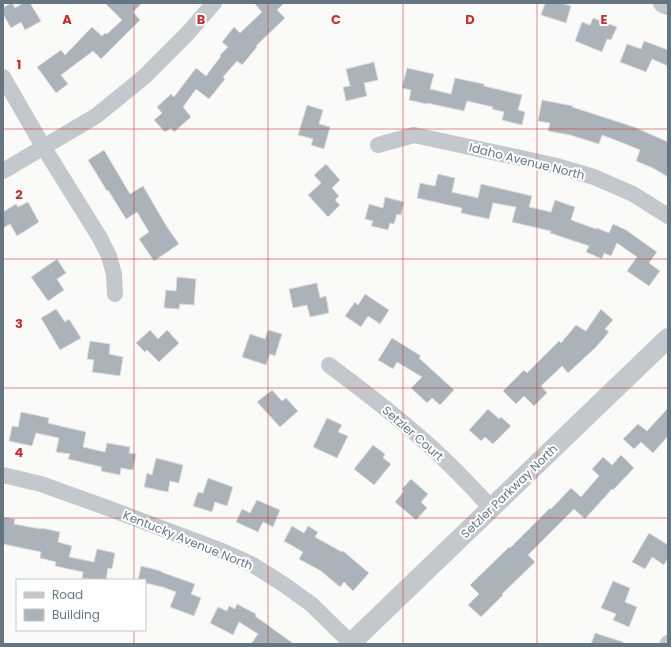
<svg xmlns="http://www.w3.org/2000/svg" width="671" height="647" viewBox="0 0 671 647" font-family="Poppins,sans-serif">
<rect width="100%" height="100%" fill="#fafaf8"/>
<path fill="#aab3b9" stroke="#dcdcda" d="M11,3H12L15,8L23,3H30L41,21L25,30L21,22L11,28L3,14V8Z
M105,3H142L133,12L140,20L101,59L93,51L61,75L68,84L56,93L37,67L61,50L65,55L92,27L102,36L105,33L107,34L122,20Z
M254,3H284L277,10L285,18L256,46L257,47L242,65L237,61L223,77L225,79L209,99L196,89L183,107L191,117L174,132L171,128L165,132L154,120L162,113L157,107L171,94L174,97L196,68L206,76L221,56L220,55L228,47L222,42L234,27L240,33L262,12Z
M545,3H561L571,6L566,23L541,15Z
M593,18L617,27L611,40L607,39L602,52L575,41L582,22L590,25Z
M644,41L668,50V66L652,59L646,72L620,62L627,44L641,49Z
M374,62L378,80L364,83L367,96L346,101L343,87L350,86L346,69Z
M407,68L434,74L430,89L451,94L455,78L484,84V86L522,95L518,110L525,112L522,125L502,120L504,112L492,109L493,107L467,101L464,111L427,103V104L409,100L411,90L402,88Z
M542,100L573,106L572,107L634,127L668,142V177L653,168L636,161L640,150L623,143L602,135L599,144L570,135L548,131L550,123L538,121Z
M307,105L323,110L319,124L330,127L324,149L311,145L313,139L298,135Z
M104,150L130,194L143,186L167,227L179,244L154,261L139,239L149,232L137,212L126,219L108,190L107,191L88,160Z
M326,164L340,180L332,188L339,196L335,200L340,205L328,217L308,195L321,183L314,175Z
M438,174L455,178L452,192L478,198L481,184L532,196L529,207L551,212L555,200L575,207L571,220L596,229L597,228L609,233L613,224L626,230L657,252L649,263L660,271L649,286L627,271L637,257L617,243L611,256L604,253L602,259L586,252L589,246L550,233L551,231L512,222L516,207L493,203L489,219L461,213L462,208L417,198L420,183L435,186Z
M385,197L404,202L401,215L397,214L394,224L390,223L388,230L371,226L373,221L365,219L369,204L383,208Z
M28,202L39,222L17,236L10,224L3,228V212L16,204L18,207Z
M57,259L66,273L57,279L64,290L48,301L31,277Z
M177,277L196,279L194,305L180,304L179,309L164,308L166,290L176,291Z
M317,283L320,298L326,296L329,313L310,317L307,305L293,308L289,289Z
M365,294L389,310L380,324L368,316L361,327L345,316L355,302L358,305Z
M56,309L65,322L69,319L81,338L60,350L41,318Z
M601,309L613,320L605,329L609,332L596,347L568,373L562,366L541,386L547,393L534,406L524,396L516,404L503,391L524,370L527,373L559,341L561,343L576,325L586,331Z
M150,330L158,339L167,330L179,343L159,362L147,350L145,352L136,343Z
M268,330L282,334L275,356L270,354L266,365L242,357L250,334L265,339Z
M392,338L421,356L419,358L454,390L440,405L432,398L427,403L411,388L422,377L397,362L393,369L378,360Z
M90,341L110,344L109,354L123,357L120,376L92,372L94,360L87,359Z
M272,390L282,401L286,398L298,411L280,427L257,402Z
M668,408V436L653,453L641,442L634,449L623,439L638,424L647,431Z
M488,409L499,419L501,417L511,426L493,444L485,437L481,441L469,430Z
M21,412L49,418L48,423L86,432L83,447L105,452L107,443L130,447L129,453L136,454L133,470L121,468L120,475L101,471L102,467L68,459L70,454L56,452L59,438L36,433L32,446L9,441L12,426L18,427Z
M327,418L342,425L338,432L348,436L337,458L313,447Z
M373,445L385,454L383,458L391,464L374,485L354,469Z
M621,455L634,468L613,490L612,489L585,519L574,509L528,555L535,562L502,594L503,595L481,617L468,605L479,594L470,585L509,547L510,548L550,508L551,509L571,488L581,497L599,476L592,469L603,457L612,465Z
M156,458L183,465L179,483L170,481L168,492L144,487L147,473L152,475Z
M208,478L233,487L227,506L215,502L212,512L193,506L198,492L203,493Z
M411,479L428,494L421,502L427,508L416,520L395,502L404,491L402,489Z
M257,500L280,510L273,527L263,522L258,532L236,522L242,509L250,513Z
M3,517L15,519L14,524L41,529V528L60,532L58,542L72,546L69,557L94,562L97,549L115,553L112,569L108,568L106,580H94L82,578L83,572L55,566L56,562L40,558L41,552L3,544Z
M292,526L304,533L308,526L318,532L315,537L342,552L343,551L369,573L353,591L344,582L340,587L321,571L299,559L303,552L284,541Z
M649,533L668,545V558L664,565L652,557L645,569L632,562Z
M141,566L161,571V572L195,584L191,594L201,598L194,616L170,607L176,592L163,587L145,583V580H138Z
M613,581L630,588L625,602L637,607L629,627L613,620L616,614L601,608Z
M237,604L256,614L255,616L294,644H251L258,634L239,622L233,635L210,623L218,607L227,611L229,606L235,609Z
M595,633L623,642V644H591Z"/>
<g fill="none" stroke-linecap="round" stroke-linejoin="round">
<path stroke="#c3c8cc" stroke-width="16" d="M3,77L44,148L100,238L109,256L114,274L115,294
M378,145L414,135L553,165L594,177L633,194L668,216
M3,171L96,116L144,77L187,34L214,3
M329,365C364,391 399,418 431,447C452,466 472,487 491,508
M3,475L41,484L105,507L222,551L253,565L283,584L311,604L352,644
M668,644V643"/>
<path stroke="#c3c8cc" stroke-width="20" d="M663,3L668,5
M350,644L668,338"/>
</g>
<path fill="none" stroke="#d62828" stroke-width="1" stroke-opacity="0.55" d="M134,3V580M268,3V644M403,3V644M537,3V644M3,129H668M3,259H668M3,388H668M3,518H668M134,630V644"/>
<g text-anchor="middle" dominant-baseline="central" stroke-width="4" stroke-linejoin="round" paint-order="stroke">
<g font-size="12" fill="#657683" stroke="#fff">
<text transform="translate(527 161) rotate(14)">Idaho Avenue North</text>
<text transform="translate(413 433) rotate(41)">Setzler Court</text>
<text transform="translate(509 491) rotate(-44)">Setzler Parkway North</text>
<text transform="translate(188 540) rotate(22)">Kentucky Avenue North</text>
</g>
</g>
<g font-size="13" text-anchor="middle" font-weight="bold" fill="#d62828" stroke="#fff" stroke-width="4" stroke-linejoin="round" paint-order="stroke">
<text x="67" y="24">A</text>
<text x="201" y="24">B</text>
<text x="336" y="24">C</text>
<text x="470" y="24">D</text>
<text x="604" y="24">E</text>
<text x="19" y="69">1</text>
<text x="19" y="199">2</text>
<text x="19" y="328">3</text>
<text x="19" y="457">4</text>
</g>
<rect width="671" height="647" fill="none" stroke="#657683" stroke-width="8"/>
<rect x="16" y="579" width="130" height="52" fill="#ffffff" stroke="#c1c8cd"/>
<rect x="24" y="592" width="20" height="6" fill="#c3c8cc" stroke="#c1c8cd"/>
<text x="52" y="599" font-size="12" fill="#657683">Road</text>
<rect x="24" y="609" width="20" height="12" fill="#aab3b9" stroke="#c1c8cd"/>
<text x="52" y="619" font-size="12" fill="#657683">Building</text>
</svg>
